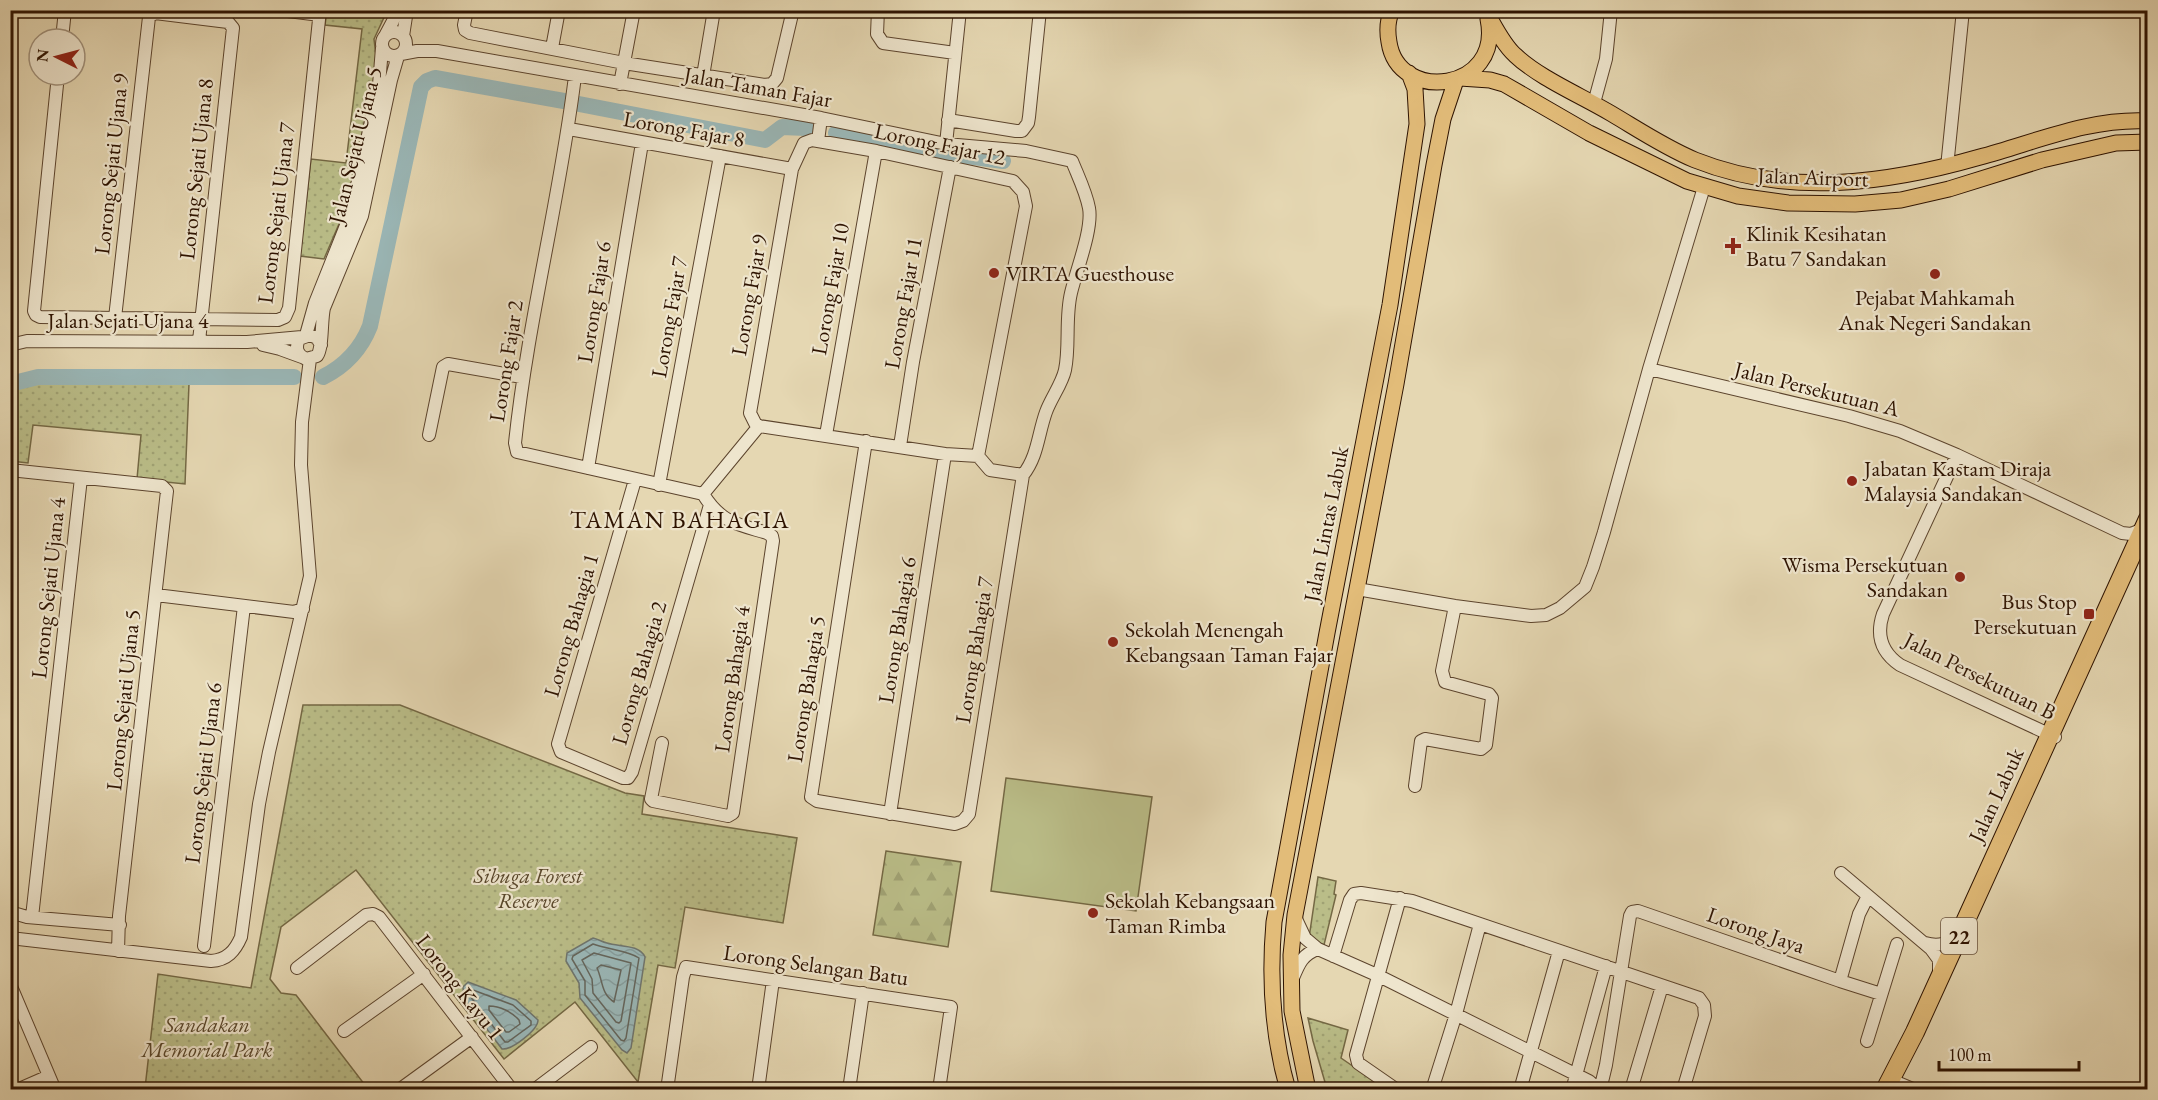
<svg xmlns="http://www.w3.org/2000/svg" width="2158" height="1100" viewBox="0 0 2158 1100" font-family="'EB Garamond',serif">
<defs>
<pattern id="forest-firs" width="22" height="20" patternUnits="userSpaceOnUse" patternTransform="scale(1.5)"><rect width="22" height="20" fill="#babd88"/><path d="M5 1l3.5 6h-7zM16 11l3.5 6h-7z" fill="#a0a274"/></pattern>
<pattern id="park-dots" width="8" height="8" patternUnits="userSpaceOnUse" patternTransform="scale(1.5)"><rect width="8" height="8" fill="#babd88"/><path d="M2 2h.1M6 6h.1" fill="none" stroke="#a0a274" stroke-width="1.8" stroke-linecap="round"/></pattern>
<pattern id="water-waves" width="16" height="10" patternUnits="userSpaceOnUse" patternTransform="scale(1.5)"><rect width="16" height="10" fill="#9ab7b7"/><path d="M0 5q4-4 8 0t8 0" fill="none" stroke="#859c9c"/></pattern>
</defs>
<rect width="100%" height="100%" fill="#e5d7b2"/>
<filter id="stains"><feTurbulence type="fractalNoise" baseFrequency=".00333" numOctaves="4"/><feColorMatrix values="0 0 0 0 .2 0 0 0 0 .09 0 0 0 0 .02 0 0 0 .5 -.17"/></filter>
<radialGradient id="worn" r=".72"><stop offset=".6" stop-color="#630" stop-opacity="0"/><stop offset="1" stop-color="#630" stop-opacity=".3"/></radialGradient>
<path fill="url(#forest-firs)" stroke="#746844" stroke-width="1.5" d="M886,851L961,862L948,947L873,935Z"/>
<path fill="url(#park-dots)" stroke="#746844" stroke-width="1.5" d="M363,10L387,11L374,39L377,64L351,185L342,217L324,259L300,256L311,159L346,163L362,29L325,25L327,11Z
M41,381L189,384L185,484L137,479L141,435L33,425L28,463L11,461L10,391Z
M303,705H400L625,793L644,796L642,814L797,838L783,923L685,907L675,968L658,965L638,1082L575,1002L504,1059L356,870L281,927L270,979L281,993L296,995L368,1089L142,1090L145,1088L158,974L251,988Z
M1318,877L1336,881L1334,894L1336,895L1324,945L1309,938Z
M1308,1018L1348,1030L1341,1058L1386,1089H1327L1313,1041Z"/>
<path fill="#babd88" stroke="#746844" stroke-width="1.5" d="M1006,778L1152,797L1136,911L991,891Z"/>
<path fill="url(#water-waves)" stroke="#6f756e" stroke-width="1.5" d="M593,938C598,939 602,942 607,943C619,947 639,944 645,957L631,1048L627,1053L622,1050L580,998L579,983L566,961L567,953Z
M468,982L516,1000L538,1020C538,1030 512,1050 502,1049L464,999L463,987Z"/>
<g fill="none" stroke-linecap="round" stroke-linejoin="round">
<path stroke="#64655c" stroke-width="1.5" d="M593,944C606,949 629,951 639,958L626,1038L624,1041L621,1040L585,995V981L572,959L573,956Z
M594,953L631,963L621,1021L619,1023L616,1022L593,993L592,979L582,960Z
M601,965L621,970L614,1002C601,994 603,981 597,968Z
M473,990L513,1005L531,1021V1025L508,1042H505L470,996L469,991Z
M489,1006C500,1006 512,1012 519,1020L520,1024L509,1032H506L489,1010Z"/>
<path stroke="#9ab7b7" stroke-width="16" d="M579,104L765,140L782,127L806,128
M836,133L945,153L1003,161
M323,377C345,366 361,349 370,326L421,87L427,81L435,78L564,101
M10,384L38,377H294"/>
<defs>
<path id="minor" d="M280,10L320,15
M467,10L464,25L465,30L470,33L624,63L765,85L772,84L777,78L793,10
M878,10L877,34L883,43L955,53
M382 44a12 12 0 1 1 24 0a12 12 0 1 1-24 0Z
M385,36L393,21L396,10
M403,36L407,10
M62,39L65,10
M552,48L559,10
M401,54L417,51H437L821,118L946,144L1026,151L1072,161C1078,176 1086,192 1089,208C1093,229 1076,271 1071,293C1065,318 1070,346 1065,370C1062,384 1051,398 1046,412C1038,434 1038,456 1023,475L969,814L963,821L955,824L817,801L811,797L866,441
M58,75L34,311L36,315L40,317L278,320L285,317L289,308L320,10
M575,76C560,199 528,319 515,443L517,452L703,494C721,523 737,524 767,533L772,536L773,541L733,813L728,816L653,801L651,799L662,743
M703,76L714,10
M620,84L634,10
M1594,103L1606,59L1611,10
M948,120L1016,131H1022L1028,123L1029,117L1040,10
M569,129L792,169
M818,141L821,118
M946,144L960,10
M1947,167L1963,10
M115,318L149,17L155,13L228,22L233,28L199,341
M306,335L315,303L351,213L379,85L382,48
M10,345L27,341L247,342L302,337
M263,345L280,349L302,357
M321,345L317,338L310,335L299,339C295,348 297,355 306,359L317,356C323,348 321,321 324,308L362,216L391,80L398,56
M1649,369L1849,416L1900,431L1957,455L2122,533L2131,534L2143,529
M759,426L755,423L750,413L792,169L804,143L812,140L876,151L1013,181L1023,192L1026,206L978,456L990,470L1023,475
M759,426L945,454L978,456
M429,435L443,367L448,364L522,377
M826,435L876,151
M900,446L913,362L950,167
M1957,455L1883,614C1876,635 1881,652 1900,665L2055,737
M588,468L642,143
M10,470L162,486L167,491L119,916L118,951
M635,480L558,744L561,752L623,778H628L632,772L710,505
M659,485L720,156
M703,494L759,426
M1357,589L1455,606L1531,616L1546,615L1560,608L1585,587L1593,567L1604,532L1649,369L1704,187
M156,595L294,612L303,609
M1415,786L1421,741L1425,739L1481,749L1486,745L1492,698L1489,694L1445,682L1442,671L1455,606
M890,814L945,454
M1841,873L1931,949L1939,960V976
M10,912L27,917L120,925
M32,917L81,478
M1296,919L1305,938L1318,949L1379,976L1589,1081L1599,1090
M10,938L211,961C227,960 235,951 241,937L259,804L269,752L310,576L301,465L302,422L310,359
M1925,943C1939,947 1949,944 1958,933
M204,946L244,606
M1333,956L1350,900L1354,894L1361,893L1412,901L1699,998L1704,1005L1705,1016L1683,1090
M297,968L366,915L373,914L379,917L512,1090
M1293,978C1299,963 1303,954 1318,949
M1840,981L1881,994
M10,984L55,1090
M344,1031L424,974
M1867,1041L1897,944
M1896,1082L1915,1090
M17,1090L49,1076
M399,1090L472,1037
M534,1090L591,1047
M667,1090L683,977L686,967L951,1007L939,1090
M758,1090L773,980
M849,1090L863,993
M1397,1090L1358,1063L1356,1055L1400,898
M1432,1090L1456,1014L1480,924
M1520,1090L1559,951
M1572,1090L1606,966
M1600,1090L1606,1065L1630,916L1632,912L1638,911L1840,981L1859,914L1868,896
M1631,1090L1662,986"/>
<path id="major" d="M1392,10C1387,21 1387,31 1389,42C1398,104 1503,92 1488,19
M1487,13C1495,27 1503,44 1515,55C1539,78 1582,96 1612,114C1639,130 1666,148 1695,160C1788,197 1886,184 1980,157C2036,142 2089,118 2148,121
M1460,78L1490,80L1504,84L1589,133L1687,181L1738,196L1788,203L1855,204L1901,200L1949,189L2042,160L2116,143L2148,142
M1288,1090C1272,1034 1269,979 1274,922L1327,633L1390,305L1417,124L1415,89L1409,73
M1308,1090L1292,1011L1291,955L1295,915L1396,384L1434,165L1443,119L1456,80"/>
<path id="highway" d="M2147,121H2148
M1885,1090L1915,1032L1951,953L2148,519"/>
</defs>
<use href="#minor" stroke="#5c442d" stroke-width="14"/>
<use href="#major" stroke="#2e1301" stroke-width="17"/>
<use href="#highway" stroke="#2e1301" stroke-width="20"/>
<use href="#minor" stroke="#eee5cd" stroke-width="12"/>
<use href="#major" stroke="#e2bc79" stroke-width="15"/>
<use href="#highway" stroke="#e2bc79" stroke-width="18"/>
</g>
<g fill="#8f2418" stroke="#eee5cd" stroke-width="2">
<path d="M1730 237h6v6h6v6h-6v6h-6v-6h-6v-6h6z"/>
<circle cx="994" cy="273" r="6"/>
<circle cx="1935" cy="274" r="6"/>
<circle cx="1852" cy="481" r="6"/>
<circle cx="1960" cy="577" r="6"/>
<rect x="2083" y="608" width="12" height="12" rx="3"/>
<circle cx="1113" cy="642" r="6"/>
<circle cx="1093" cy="913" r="6"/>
</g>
<g text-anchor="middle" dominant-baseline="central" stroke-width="4.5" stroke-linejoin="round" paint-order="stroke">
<rect fill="#eee5cd" stroke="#68523e" stroke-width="1.5" x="1941" y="918" width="36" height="36" rx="4.5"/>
<g font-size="21" font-weight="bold" fill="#2e1301">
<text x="1959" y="936">22</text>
</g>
<g font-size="22" fill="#2e1301" stroke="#eee5cd">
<text transform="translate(758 87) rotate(10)">Jalan Taman Fajar</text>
<text transform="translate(684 129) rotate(10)">Lorong Fajar 8</text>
<text transform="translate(940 144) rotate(12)">Lorong Fajar 12</text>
<text transform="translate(355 145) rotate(-76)">Jalan Sejati Ujana 5</text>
<text transform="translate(111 164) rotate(-84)">Lorong Sejati Ujana 9</text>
<text transform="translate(196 169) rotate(-84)">Lorong Sejati Ujana 8</text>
<text transform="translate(1813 177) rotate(2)">Jalan Airport</text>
<text transform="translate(276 213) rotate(-83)">Lorong Sejati Ujana 7</text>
<text transform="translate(830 289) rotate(-80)">Lorong Fajar 10</text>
<text transform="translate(749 295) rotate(-80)">Lorong Fajar 9</text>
<text transform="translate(594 302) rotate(-81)">Lorong Fajar 6</text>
<text transform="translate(903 303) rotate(-80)">Lorong Fajar 11</text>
<text transform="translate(669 317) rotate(-80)">Lorong Fajar 7</text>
<text x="128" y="320">Jalan Sejati Ujana 4</text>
<text transform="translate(506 361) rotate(-81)">Lorong Fajar 2</text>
<text transform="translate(1817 389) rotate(14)">Jalan Persekutuan A</text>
<text transform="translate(1326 524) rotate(-79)">Jalan Lintas Labuk</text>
<text transform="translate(48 588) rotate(-84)">Lorong Sejati Ujana 4</text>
<text transform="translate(571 625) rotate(-74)">Lorong Bahagia 1</text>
<text transform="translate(897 630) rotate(-81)">Lorong Bahagia 6</text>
<text transform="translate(974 650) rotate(-81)">Lorong Bahagia 7</text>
<text transform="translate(639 673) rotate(-74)">Lorong Bahagia 2</text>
<text transform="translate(1980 676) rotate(27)">Jalan Persekutuan B</text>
<text transform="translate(732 679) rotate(-82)">Lorong Bahagia 4</text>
<text transform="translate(806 689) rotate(-81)">Lorong Bahagia 5</text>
<text transform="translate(123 700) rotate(-84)">Lorong Sejati Ujana 5</text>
<text transform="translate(203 773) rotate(-83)">Lorong Sejati Ujana 6</text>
<text transform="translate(1996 795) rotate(-65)">Jalan Labuk</text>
<text transform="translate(1756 930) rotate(19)">Lorong Jaya</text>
<text transform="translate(816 965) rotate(8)">Lorong Selangan Batu</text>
<text transform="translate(460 987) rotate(52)">Lorong Kayu 1</text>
</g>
<g font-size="22" fill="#2e1301" stroke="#eee5cd" text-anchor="start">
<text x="1746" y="233">Klinik Kesihatan<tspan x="1746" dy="25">Batu 7 Sandakan</tspan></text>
<text x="1006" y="273">VIRTA Guesthouse</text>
<text x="1935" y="297" text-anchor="middle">Pejabat Mahkamah<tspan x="1935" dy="25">Anak Negeri Sandakan</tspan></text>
<text x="1864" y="468">Jabatan Kastam Diraja<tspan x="1864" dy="25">Malaysia Sandakan</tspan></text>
<text x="1948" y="564" text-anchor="end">Wisma Persekutuan<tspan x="1948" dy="25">Sandakan</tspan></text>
<text x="2077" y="601" text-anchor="end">Bus Stop<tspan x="2077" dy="25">Persekutuan</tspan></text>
<text x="1125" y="629">Sekolah Menengah<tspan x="1125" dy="25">Kebangsaan Taman Fajar</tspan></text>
<text x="1105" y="900">Sekolah Kebangsaan<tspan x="1105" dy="25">Taman Rimba</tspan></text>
</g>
<g font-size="22" font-style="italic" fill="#58462a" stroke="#eee5cd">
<text x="528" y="875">Sibuga Forest<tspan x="528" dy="25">Reserve</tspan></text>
<text x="207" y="1024">Sandakan<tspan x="207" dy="25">Memorial Park</tspan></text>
</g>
<g font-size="24" letter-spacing="1.5" fill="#2e1301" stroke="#eee5cd">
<text x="680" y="519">TAMAN BAHAGIA</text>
</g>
</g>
<rect width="2158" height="1100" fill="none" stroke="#e5d7b2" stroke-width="36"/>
<rect x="12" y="12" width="2134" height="1076" fill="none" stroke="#2e1301" stroke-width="3"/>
<rect x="18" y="18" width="2122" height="1064" fill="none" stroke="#2e1301" stroke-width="1.5"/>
<g transform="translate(57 57) rotate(276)"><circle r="28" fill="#eee5cd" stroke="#a1917b" stroke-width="1.5"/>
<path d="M0-4.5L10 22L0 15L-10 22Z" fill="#8f2418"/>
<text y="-9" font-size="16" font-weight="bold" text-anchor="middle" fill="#2e1301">N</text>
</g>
<path d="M1939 1061v9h140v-9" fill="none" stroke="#2e1301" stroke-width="3"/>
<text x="1948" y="1061" font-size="18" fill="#2e1301" stroke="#eee5cd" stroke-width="4.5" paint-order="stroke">100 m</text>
<rect width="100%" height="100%" filter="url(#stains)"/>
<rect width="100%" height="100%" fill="url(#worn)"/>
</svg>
